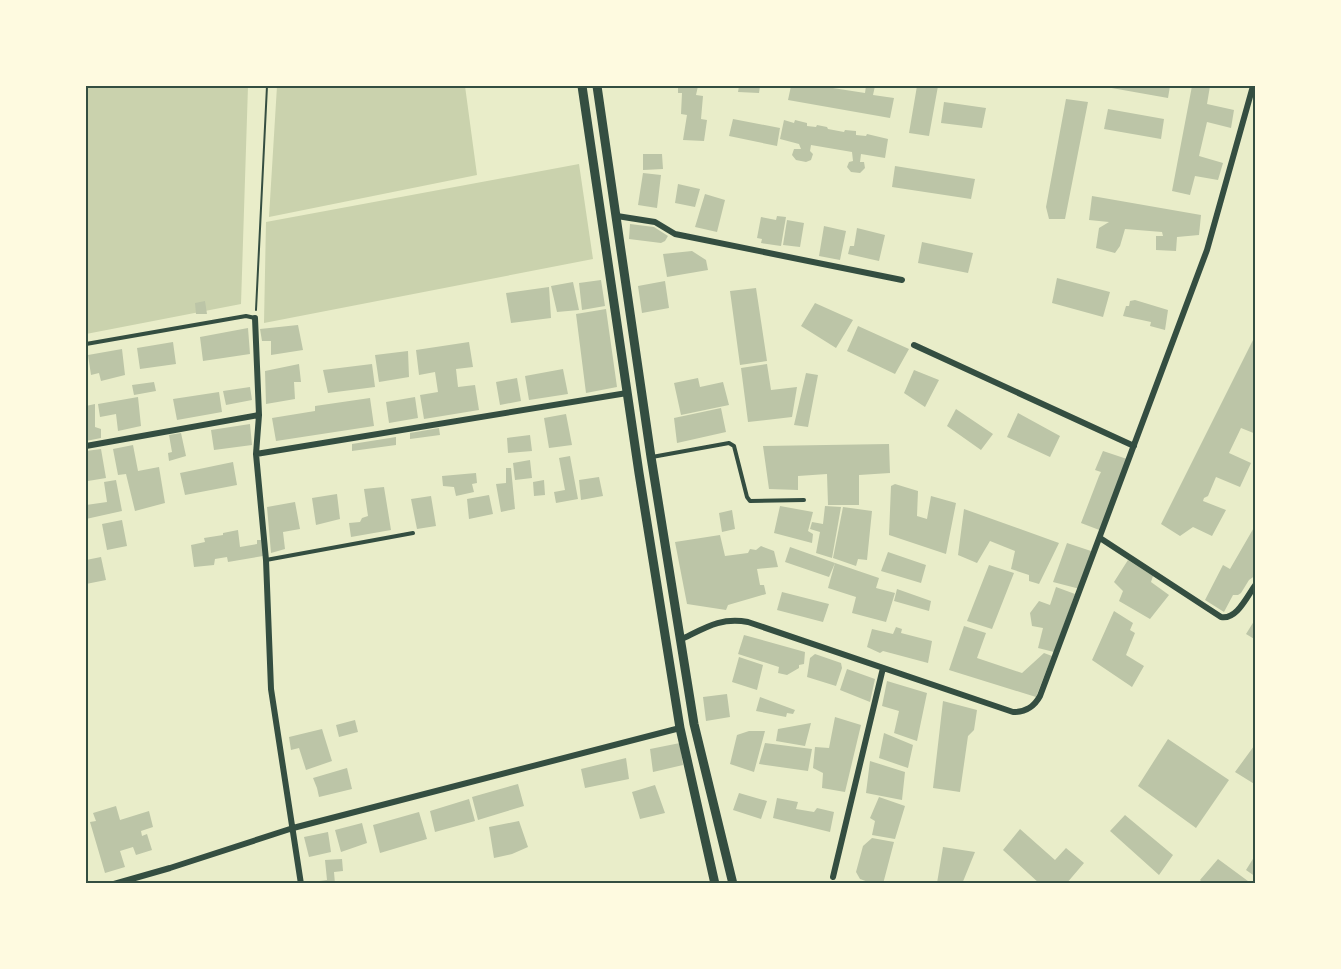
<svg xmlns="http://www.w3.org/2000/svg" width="1341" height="969" viewBox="0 0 1341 969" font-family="'Varela Round',sans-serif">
<rect width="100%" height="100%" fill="#e9edc9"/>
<path fill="#cad2ad" d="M86,86H248L241,304L86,334Z
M277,86H465L477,175L269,217Z
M579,164L593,259L264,323L266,222Z"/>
<path fill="#bcc5a7" d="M678,86H698L696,95L703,96L701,119L707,120L704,141L683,140L687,115L681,114L682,93H678Z
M739,86H760L759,93L738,92Z
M791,86H820L865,93L866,86H875L873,95L894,98L890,118L788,100Z
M917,86H938L929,136L909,133Z
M1106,86H1170L1168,98L1106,87Z
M1192,86H1210L1207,104L1234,110L1231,128L1207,122L1199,156L1223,163L1218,180L1195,176L1190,195L1172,191Z
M1066,99L1088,102L1065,219H1049L1046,207Z
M944,102L986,108L982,128L941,123Z
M1108,109L1164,119L1161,139L1104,129Z
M733,119L780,128L777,146L729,136Z
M784,120L794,123L795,120L807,123V126L816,127L817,125L827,127L828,129L844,132L845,130L856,131V135L866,136L867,134L888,139L885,158L861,154L860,162H864L865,168L860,173L851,172L847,167L849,162L853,161L852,152L811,145L810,151L813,154L811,160L806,162L796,160L792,155L794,149H801L799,144L780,139Z
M643,154H662L663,169L643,170Z
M895,166L975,179L971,199L892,187Z
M643,173L661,175L657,208L638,205Z
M678,184L700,189L695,207L675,203Z
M705,194L725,200L717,232L695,227Z
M1092,196L1201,215L1199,235L1177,237L1176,251L1156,250V236H1163L1162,232L1125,229L1120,246L1115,253L1096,248L1099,228L1109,222L1089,220Z
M777,216L786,217L781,246L761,243L762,239L757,238L761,217L776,220Z
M787,220L804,223L800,247L783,245Z
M630,224L654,227L668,236L665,241L661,243L629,239Z
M824,226L846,231L840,260L819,256Z
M857,228L885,235L879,261L848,254L850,246H854Z
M922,242L973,253L968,273L918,263Z
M692,251L706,260L708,270L667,277L663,254Z
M1057,278L1110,292L1103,317L1052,303Z
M601,280L605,306L582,310L579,283Z
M665,281L669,308L642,313L638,286Z
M573,282L579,310L557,312L551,286Z
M549,287L551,318L511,323L506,293Z
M756,288L767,361L740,365L730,291Z
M1135,300L1168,310L1165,330L1150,326L1151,322L1123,316L1126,306H1129L1130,301Z
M205,301L207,314H196L195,303Z
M815,303L853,320L836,348L801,326Z
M606,309L617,387L586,393L576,314Z
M298,325L303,350L271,355V341H262L260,329Z
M858,326L909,349L895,374L847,351Z
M248,328L250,354L203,361L200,337Z
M1256,334V434L1241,428L1229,453L1251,463L1240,487L1216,477L1208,496L1204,498L1203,501L1226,510L1212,536L1193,527L1180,536L1161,524Z
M173,342L176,364L140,369L137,348Z
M469,342L473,367L456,369L458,387L475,385L479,410L424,419L420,395L438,392L435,372L419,375L416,350Z
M122,349L125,375L101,381L99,373L91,375L88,355Z
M408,351L409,377L379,382L375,355Z
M299,364L301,382H294L295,399L266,404L265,371Z
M372,364L375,387L328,393L323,370Z
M767,364L771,390L797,387L792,417L748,422L741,368Z
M563,369L568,394L529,400L525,376Z
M914,370L939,380L925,407L904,393Z
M806,373L818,375L808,427L794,425Z
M517,378L521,401L500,405L496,382Z
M698,378L700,387L723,382L729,405L681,415L674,383Z
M154,382L156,391L134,395L132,385Z
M250,387L252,400L226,405L223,391Z
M219,392L222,412L177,420L173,399Z
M138,397L141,426L118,431L116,414L100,417L98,404Z
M415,397L418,418L389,423L386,402Z
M370,398L374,426L276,441L272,418L315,411V406Z
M95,404V427L101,429V438L86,441V406Z
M721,408L726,432L677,443L674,418Z
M956,409L993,434L981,450L947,426Z
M1018,413L1060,436L1050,457L1007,437Z
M566,414L572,445L549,448L544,418Z
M250,424L252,445L214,450L211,430Z
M439,428L440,435L410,439V433Z
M181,433L186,456L169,461L168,453L172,452L169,435Z
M530,435L532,451L508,453L507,438Z
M396,437V445L352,451V444Z
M889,444L890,473L859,475V505H828L827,474L798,476V490L769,489L763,446Z
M133,445L138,471L159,467L165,503L135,511L126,474L118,475L113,449Z
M101,449L106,478L88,481L86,470V451Z
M1103,451L1127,459L1102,531L1081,523L1099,476L1101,472L1095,470Z
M570,456L578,499L556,503L554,492L565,490L559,458Z
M530,460L532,478L515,480L513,463Z
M233,462L237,485L185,495L180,473Z
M506,468H511L515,509L501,512L496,484L506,483Z
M476,473L477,483L472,484L474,492L456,496L454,487L443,486L442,476Z
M599,477L603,496L581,500L579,480Z
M116,480L122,511L86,519V505L107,502L104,482Z
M544,480L545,495L534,496L533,482Z
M895,484L918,491L917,516L927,519L931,496L956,503L946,554L889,535L891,486Z
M384,487L391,530L351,537L349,523L360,522L362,518L368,516L364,489Z
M337,494L340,519L316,525L312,498Z
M489,495L493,514L469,519L467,499Z
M431,496L436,526L417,529L411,499Z
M295,502L300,529L283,532L285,549L271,553L267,507Z
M780,506L813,512L808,531L813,534L812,543L774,533Z
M825,506L841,507L832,558L816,553L820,532L810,529L812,522L823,524Z
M843,507L872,511L867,560L858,559L856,566L833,558Z
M964,509L1059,543L1039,584L1029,581V575L1011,569L1015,551L990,541L977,563L958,555Z
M732,510L735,529L722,532L719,513Z
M122,520L127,546L107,550L102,524Z
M1256,524V575L1249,580L1241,593L1238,595H1233L1224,612L1205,600L1223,565L1230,569Z
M238,530L240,547L257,544V540H262L263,556L228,562L227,557L215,559L214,565L194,567L191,545L205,542L204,538L223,535V533Z
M720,535L725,556L748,553L750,549L756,550L761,546L774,551L778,567L757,569L760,585H764L766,594L728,605L726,610L687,604L675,542Z
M1067,543L1094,552L1080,589L1053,582Z
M790,547L835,563L829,577L785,562Z
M888,552L926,565L921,583L881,571Z
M101,557L106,580L86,584V560Z
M1128,560L1153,576L1151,582L1169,595L1150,619L1119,601L1123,591L1114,582Z
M835,563L879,578L876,588L895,593L886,622L852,613L856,597L828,588Z
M989,565L1014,573L992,629L967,621Z
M1056,587L1075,594L1054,652L1038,648L1043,628L1032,626L1030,613L1039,601L1050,605Z
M897,589L931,601L929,611L894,601Z
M782,592L829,604L823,622L777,610Z
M1114,611L1133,623L1130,630L1135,633L1126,655L1144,666L1132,687L1092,660Z
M1256,618V640L1246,634Z
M964,626L986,633L977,658L1022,673L1044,653L1052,656L1036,697L949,670Z
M896,627L902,629L901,633L932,641L928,663L883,651L880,653L867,647L872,629L893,634Z
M744,635L805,652L804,664L799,665V668L787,675L778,673L779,667L738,654Z
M815,654L841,663L842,668L836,686L807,677L810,658Z
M739,657L763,665L757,690L732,682Z
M847,669L875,679L870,702L840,690Z
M887,681L927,693L917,741L894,733L899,711L882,706Z
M727,694L730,717L706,721L703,697Z
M760,697L795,710L793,714L787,713L786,717L756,711Z
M943,701L977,710L974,730L968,736L960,792L933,788Z
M835,717L861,725L845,792L822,788L823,773L813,768L815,747L829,748Z
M355,720L358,732L339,737L336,725Z
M811,723L805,746L776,741L778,729Z
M322,729L332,761L306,770L299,748L291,750L289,737Z
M749,731H765L754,772L730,764L737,735Z
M884,733L913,745L908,768L879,758Z
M1168,739L1229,780L1196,828L1138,786Z
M680,743L683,765L653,772L650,749Z
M765,743L812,749L808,771L759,764Z
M1254,746L1256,747V785L1235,772Z
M626,758L629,779L585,788L581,769Z
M870,761L905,772L902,800L866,793Z
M347,768L352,789L319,797L317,788L313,778Z
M518,784L524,806L478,820L472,797Z
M655,785L665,813L640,819L632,792Z
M739,793L767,801L761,819L733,810Z
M879,797L905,806L895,839L872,835L875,821L870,818Z
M777,798L798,802L796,809L814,812L817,808L834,812L830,832L773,818Z
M469,799L475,821L435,832L430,811Z
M116,806L120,820L149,811L153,827L141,831L142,836L147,834L152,850L136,855L133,847L120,851L125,867L105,873L90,822L96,821L93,813Z
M419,812L427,839L380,853L373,825Z
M1125,815L1173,855L1159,875L1110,831Z
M519,821L528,847L512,854L494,858L489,827Z
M362,823L367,843L341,852L335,830Z
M1020,829L1055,860L1066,848L1084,863L1066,884H1040L1003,850Z
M328,832L331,852L309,857L304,837Z
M872,838L894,842L883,884H874L860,879L856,872L863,846Z
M943,847L975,852L962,884L937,883Z
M1256,854V877L1246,870Z
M342,859L343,871L334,872L335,884H312V882L327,880L325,860Z
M1218,859L1252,884H1204L1200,880Z"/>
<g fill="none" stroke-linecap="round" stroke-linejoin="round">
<path stroke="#344e41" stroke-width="2" d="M256,310L267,86"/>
<path stroke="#344e41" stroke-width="4" d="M86,344L246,316L255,318
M652,457L729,443L734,446L747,497L750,501L804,500
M266,560L413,533"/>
<path stroke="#344e41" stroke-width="6" d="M617,216L655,222L675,234L902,280
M255,318L259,415L256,454L266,560L271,689L301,884
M914,345L1134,446
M86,446L259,415
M256,454L627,393
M1100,538L1221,617C1237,620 1247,596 1256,584
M680,640C705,628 720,617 748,622L1013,712C1026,712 1034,707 1040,696L1207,250L1253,86
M833,877L883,668
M114,884L170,868L293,828L680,728"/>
<path stroke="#344e41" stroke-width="9" d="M582,86L639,473L680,728L715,884
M597,86L651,457L694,724L733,884"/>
</g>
<rect width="1341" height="969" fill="none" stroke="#fefae0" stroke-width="174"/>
<rect x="87" y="87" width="1167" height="795" fill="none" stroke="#344e41" stroke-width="2"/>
</svg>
